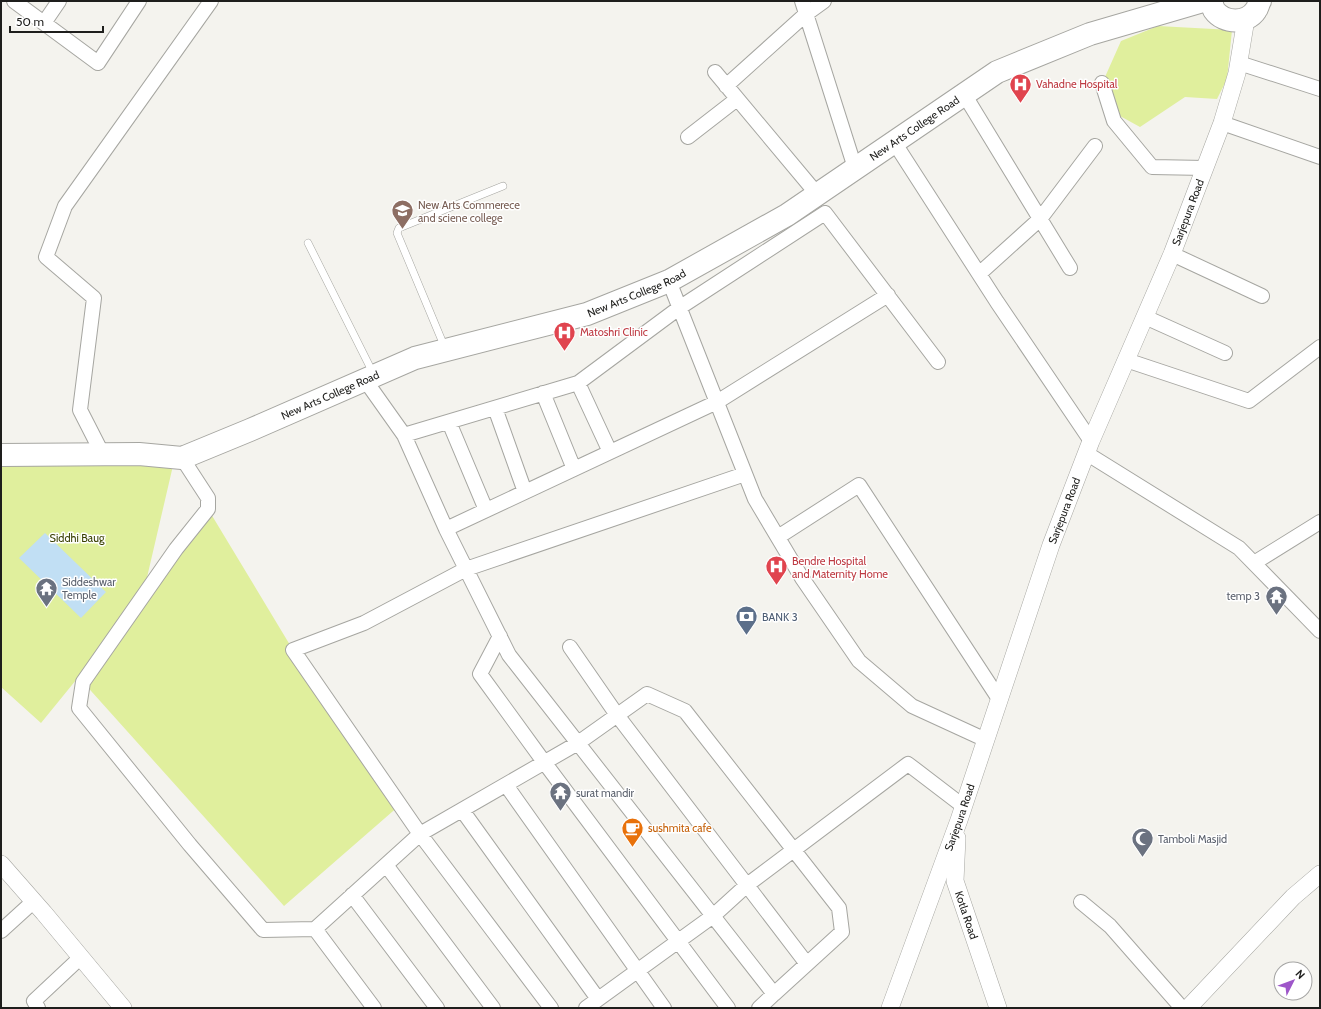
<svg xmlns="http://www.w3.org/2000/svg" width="1321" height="1009" viewBox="0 0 1321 1009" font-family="Cabin,sans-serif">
<rect width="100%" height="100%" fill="#f4f3ee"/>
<path fill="#e0ef9d" d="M1158,26L1232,30L1227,79L1217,99L1185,97L1140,127L1120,116L1105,77L1121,41Z
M175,457L142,599L41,723L1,687V463Z
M208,509L293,650L400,805L284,906L83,682Z"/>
<path fill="#c1dff4" d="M45,533L106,592L81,618L19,558Z"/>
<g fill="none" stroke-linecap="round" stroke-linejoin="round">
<defs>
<path id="service" d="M308,243L373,373
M445,348L397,233L399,228L404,226L503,186"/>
<path id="minor" d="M14,1L98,63L139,1
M802,1L855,168
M44,23L59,1
M1239,63L1320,89
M715,72L817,194
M1102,83L1114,121L1152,167L1205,168
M726,86L806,14L824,1
M964,94L1070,268
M1222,123L1320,157
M688,137L737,99
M894,142L997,302L1091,441
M1172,254L1262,296
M979,274L1040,219L1095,146
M669,281L755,499L802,578L859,661L912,706L986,740
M1145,317L1225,353
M1126,360L1249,401L1320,347
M578,383L610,452
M543,393L574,469
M495,408L525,492
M449,422L486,510
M404,435L578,383L679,308L825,213L938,362
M1086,453L1239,548L1320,631
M103,455L80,410L94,298L46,257L65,206L211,1
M182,458L208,498V509L176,549L83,682L79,708L190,845L263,930L315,929L374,1008
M446,529L717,402L888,295
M778,537L859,485L999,699
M1254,563L1320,522
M500,636L480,674L544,762L728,1008
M570,647L617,715L807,964
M506,785L664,1008
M462,810L598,999
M386,865L493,1008
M352,895L437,1008
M1081,902L1110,926L1182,1008
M315,929L420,834L578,743L647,694L685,711L839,908L842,932L774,994L509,655L446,529L404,435L365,380
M1,931L34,901
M38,1008L34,1001L81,957
M551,1008L420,834L293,650L364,623L466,569L745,474
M586,1008L713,916L747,885L908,764L963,806
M759,1008L774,994"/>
<g id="tertiary">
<path id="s1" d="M957,838L955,881L998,1008"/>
<path d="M1,864L44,913L123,1008"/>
<path id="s2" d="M890,1008L959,820L1051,545L1091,441L1172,254L1222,123L1237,73L1246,19"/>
<path d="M1188,1008L1293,897L1320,874"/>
</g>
<g id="primary">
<path d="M1211,1C1212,4 1213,8 1214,10C1224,24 1247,24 1256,10C1258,8 1258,4 1260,1"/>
<path id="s3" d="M1,455L139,454L182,458L250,430L415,358L587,314L669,281L787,215L997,72L1090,34L1203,1"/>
</g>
</defs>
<use href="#service" stroke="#a6a6a1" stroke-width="8"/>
<use href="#minor" stroke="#a6a6a1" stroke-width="16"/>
<use href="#tertiary" stroke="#a6a6a1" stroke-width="18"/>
<use href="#primary" stroke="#a6a6a1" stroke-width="24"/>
<use href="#service" stroke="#fff" stroke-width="7"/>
<use href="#minor" stroke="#fff" stroke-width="14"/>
<use href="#tertiary" stroke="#fff" stroke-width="17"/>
<use href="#primary" stroke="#fff" stroke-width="22"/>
</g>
<defs>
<symbol id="hospital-pin" viewBox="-11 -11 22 30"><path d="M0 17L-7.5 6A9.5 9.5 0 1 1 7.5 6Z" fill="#e0444e" stroke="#fff"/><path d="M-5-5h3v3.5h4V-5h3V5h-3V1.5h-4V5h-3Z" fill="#fff"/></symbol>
<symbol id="university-pin" viewBox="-11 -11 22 30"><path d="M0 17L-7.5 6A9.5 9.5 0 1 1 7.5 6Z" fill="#8d6e63" stroke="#fff"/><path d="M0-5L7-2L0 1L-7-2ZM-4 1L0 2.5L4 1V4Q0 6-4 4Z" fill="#fff"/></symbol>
<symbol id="temple-pin" viewBox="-11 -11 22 30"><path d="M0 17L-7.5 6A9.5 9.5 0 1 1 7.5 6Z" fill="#6b7280" stroke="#fff"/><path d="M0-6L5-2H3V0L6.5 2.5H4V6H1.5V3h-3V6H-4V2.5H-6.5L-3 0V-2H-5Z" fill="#fff"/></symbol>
<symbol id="bank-pin" viewBox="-11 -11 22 30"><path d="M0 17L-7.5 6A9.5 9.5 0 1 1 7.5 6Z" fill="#5c6f8a" stroke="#fff"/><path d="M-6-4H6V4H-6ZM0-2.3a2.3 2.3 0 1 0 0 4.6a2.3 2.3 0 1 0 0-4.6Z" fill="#fff"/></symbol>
<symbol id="cafe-pin" viewBox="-11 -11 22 30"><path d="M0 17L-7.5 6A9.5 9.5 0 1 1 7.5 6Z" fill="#e8710a" stroke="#fff"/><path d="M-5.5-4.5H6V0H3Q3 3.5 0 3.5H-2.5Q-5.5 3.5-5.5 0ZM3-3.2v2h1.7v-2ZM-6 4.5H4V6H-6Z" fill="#fff"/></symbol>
<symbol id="mosque-pin" viewBox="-11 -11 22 30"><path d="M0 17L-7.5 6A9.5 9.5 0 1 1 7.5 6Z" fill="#6b7280" stroke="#fff"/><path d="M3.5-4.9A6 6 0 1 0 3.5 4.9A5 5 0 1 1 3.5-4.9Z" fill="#fff"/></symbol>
</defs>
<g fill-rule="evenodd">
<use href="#hospital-pin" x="1008" y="72" width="25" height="34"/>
<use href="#university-pin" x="390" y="198" width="25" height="34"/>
<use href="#hospital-pin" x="552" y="320" width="25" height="34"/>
<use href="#hospital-pin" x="764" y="554" width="25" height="34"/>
<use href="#temple-pin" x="34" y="576" width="25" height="34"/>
<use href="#temple-pin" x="1264" y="584" width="25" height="34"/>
<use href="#bank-pin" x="734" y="604" width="25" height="34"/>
<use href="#temple-pin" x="548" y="780" width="25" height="34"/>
<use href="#cafe-pin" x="620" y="816" width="25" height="34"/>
<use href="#mosque-pin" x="1130" y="826" width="25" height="34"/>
</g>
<g text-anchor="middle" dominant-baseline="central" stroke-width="3" stroke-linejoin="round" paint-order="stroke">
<g font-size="11" fill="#be3a42" stroke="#fff" text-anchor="start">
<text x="1036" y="84">Vahadne Hospital</text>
<text x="580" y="332">Matoshri Clinic</text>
<text x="792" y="561">Bendre Hospital<tspan x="792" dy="13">and Maternity Home</tspan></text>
</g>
<g font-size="11" fill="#1e1e1c" stroke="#fff">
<text stroke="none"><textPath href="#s3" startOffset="990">New Arts College Road</textPath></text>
<text stroke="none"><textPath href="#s2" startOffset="850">Sarjepura Road</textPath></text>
<text stroke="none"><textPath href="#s3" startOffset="666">New Arts College Road</textPath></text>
<text stroke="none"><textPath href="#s3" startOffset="342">New Arts College Road</textPath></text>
<text stroke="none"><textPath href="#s2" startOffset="527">Sarjepura Road</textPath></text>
<text stroke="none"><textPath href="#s2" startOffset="203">Sarjepura Road</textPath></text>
<text stroke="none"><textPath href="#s1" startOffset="79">Kotla Road</textPath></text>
</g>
<g font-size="11" fill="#785e54" stroke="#fff" text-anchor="start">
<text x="418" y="205">New Arts Commerece<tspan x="418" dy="13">and sciene college</tspan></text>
</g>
<g font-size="11" fill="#383f00" stroke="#fff">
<text x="77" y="538">Siddhi Baug</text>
</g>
<g font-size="11" fill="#5b616d" stroke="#fff" text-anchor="start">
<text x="62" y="582">Siddeshwar<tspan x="62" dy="13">Temple</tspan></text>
<text x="1260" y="596" text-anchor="end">temp 3</text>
<text x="576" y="793">surat mandir</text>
<text x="1158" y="839">Tamboli Masjid</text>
</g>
<g font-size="11" fill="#4e5e75" stroke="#fff" text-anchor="start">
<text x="762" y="617">BANK 3</text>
</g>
<g font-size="11" fill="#c56008" stroke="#fff" text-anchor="start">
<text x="648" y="828">sushmita cafe</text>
</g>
</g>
<rect width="1321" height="1009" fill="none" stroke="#1e1e1c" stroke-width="4"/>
<g transform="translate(1293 981) rotate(48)"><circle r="19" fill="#ffffff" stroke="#a5a5a4"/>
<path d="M0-3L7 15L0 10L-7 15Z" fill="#9e56c9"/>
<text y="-6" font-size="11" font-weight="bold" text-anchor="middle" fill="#1e1e1c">N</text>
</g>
<path d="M10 26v6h93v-6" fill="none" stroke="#1e1e1c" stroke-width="2"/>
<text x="16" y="26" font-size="12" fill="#1e1e1c" stroke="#ffffff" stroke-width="3" paint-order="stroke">50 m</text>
</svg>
